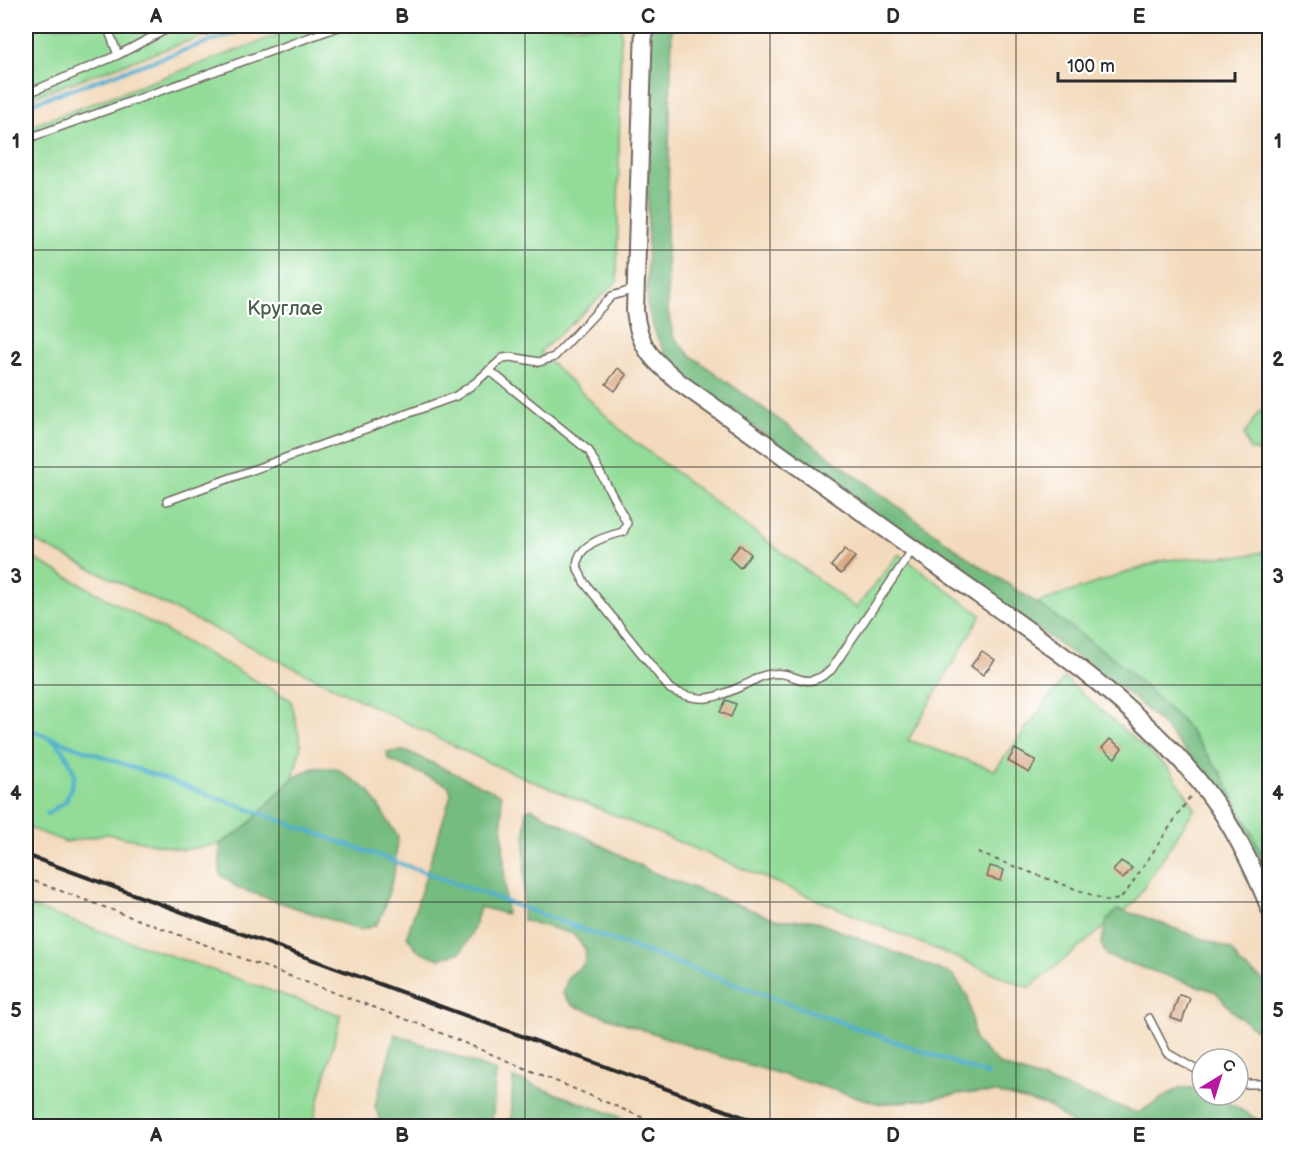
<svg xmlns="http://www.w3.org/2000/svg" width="1295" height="1152" viewBox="0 0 1295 1152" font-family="'Balsamiq Sans',sans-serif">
<rect width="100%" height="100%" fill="#fff"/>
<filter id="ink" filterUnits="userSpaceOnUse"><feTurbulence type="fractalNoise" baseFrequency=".0167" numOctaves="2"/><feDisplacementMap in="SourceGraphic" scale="12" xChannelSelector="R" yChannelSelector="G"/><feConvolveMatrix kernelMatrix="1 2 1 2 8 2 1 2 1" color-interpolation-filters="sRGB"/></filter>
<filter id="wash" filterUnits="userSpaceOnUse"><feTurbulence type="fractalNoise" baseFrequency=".008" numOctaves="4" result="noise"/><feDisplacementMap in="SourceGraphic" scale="24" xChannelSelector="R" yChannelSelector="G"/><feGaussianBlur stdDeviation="1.35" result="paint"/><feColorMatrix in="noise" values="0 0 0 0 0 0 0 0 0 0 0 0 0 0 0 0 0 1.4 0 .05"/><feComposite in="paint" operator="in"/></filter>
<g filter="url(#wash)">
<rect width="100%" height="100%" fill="#f3dabc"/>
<path fill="#92dc98" stroke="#5e8462" stroke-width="1.5" d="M26,26H231L26,99Z
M302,26H621L617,282L540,352L626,435L856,608L899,554L981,615L908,740L995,770L1064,678L1170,770L1195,808L1134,903L1029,988L487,762L26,537V128Z
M1269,403V448L1261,453L1249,449L1244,435L1258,413Z
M1269,550V871L1250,829L1220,772L1037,603L1164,560L1250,555Z
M26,554L291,700L301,745L293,778L244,829L220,844L183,850L108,834L66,842L26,827Z
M26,905L341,1015L312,1126H26Z"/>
<path fill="#75bc80" stroke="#507456" stroke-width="1.5" d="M650,26H672L667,235L668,311L673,336L689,354L974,562L1037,603L1115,659L1183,722L1220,772L1250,829L1269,871V897L1246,842L1212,783L1162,724L1131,696L938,557L685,378C662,353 655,337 647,305Z
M407,751L501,795L506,914L480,907L473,930L461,952L439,959L417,950L407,936L451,795L449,786L388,759L387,752Z
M313,768H336L369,791L398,837L394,874L382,915L376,925L360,930L238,888L220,874V844L244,829L293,778Z
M531,808L654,873L778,920H812L953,975L968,997L975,1041L1000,1065L1138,1113L1179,1088H1202V1095H1215L1269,1126H1075L1050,1107L998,1093H965L929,1099L881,1104L719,1056L572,1005L563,994L568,977L584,964L586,950L573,934L523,920L526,811Z
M1117,910L1139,915L1232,950L1240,964L1269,984V1034L1255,1029L1232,1011L1216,992L1107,956L1101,944L1107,920Z
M395,1034L496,1071L492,1126H382L375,1106Z
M513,1078L620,1117L633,1126H511Z"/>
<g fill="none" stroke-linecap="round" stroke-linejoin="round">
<path stroke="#50afcf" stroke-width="4" d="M26,105L254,26
M26,728C56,739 63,743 75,775L66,801L47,814
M51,738L988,1075"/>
</g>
<g id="blocks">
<path fill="#d9a985" d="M618,368L627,375L615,391L606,384Z
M740,545L751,554L740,568L729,558Z
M845,549L855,557L841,574L831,566Z
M982,651L995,660L983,675L971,666Z
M726,700L736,704L731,717L720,712Z
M1110,739L1122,748L1115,758L1102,748Z
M1015,749L1036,761L1029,773L1008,761Z
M1121,861L1132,868L1123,879L1113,871Z
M990,866L1004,870L1001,881L987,877Z
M1179,995L1190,998L1182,1022L1171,1018Z"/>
</g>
</g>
<g filter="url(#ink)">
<use href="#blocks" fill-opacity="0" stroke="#71685e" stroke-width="1.5"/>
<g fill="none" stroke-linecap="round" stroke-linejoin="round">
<defs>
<path id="service" d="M107,26L118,55
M26,94L118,55L169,28L204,31L220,26
M26,139L341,26
M489,370L589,451L593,459L627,523L623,532C607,536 573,545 578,569C579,573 583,578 584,582L670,689C704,706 717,697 749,683C755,680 760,676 766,675C798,667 800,695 831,670L913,549
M167,501L456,396L475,383L503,358L511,357L539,362L554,357L612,296L635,289
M1149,1018L1167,1053L1202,1073
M1238,1084H1270"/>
<path id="tertiary" d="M644,26L635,311C639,348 652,359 679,382C766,444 854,506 942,569C1036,636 1137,700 1208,793C1234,827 1254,869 1270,909"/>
</defs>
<use href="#service" stroke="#71685e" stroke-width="10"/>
<use href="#tertiary" stroke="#71685e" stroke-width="20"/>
<path stroke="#71685e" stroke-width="2" stroke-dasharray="4.5 4.5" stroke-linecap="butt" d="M978,853L1108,901L1119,899L1127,891L1191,795
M26,878L424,1026L663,1126"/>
<use href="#service" stroke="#fff" stroke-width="7"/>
<use href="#tertiary" stroke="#fff" stroke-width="16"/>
<path stroke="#2b2b2b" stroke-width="4" d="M26,855L768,1126"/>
</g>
</g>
<path fill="none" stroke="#2b2b2b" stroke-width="1.5" stroke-opacity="0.55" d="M279,26V1126M525,26V1126M770,26V1126M1016,26V1126M26,250H1270M26,467H1270M26,685H1270M26,902H1270"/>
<g text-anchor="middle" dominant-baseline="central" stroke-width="4.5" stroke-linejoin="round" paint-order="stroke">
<g font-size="20" fill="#4a604c" stroke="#fff">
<text x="285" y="309">Круглае</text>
</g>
</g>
<rect width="1295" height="1152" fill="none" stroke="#fff" stroke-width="66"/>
<g transform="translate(1220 1077) rotate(38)"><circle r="28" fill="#ffffff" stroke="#aaaaaa" stroke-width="1.5"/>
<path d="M0-4.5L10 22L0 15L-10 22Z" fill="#b5179e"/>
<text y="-9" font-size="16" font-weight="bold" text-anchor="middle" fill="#2b2b2b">С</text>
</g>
<path d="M1058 72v9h177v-9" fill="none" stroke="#2b2b2b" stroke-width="3"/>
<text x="1067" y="72" font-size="18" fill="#2b2b2b" stroke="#ffffff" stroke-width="4.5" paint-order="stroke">100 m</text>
<rect x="33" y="33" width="1229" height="1086" fill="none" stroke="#2b2b2b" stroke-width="2"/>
<g font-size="20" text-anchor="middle" font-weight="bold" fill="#2b2b2b">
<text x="156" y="23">A</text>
<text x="402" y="23">B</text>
<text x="648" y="23">C</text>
<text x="893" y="23">D</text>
<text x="1139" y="23">E</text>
<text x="16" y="148">1</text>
<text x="1278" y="148">1</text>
<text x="16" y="366">2</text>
<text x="1278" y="366">2</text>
<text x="16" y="583">3</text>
<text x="1278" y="583">3</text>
<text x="16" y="800">4</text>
<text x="1278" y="800">4</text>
<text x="16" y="1017">5</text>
<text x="1278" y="1017">5</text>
<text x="156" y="1142">A</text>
<text x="402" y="1142">B</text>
<text x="648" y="1142">C</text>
<text x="893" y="1142">D</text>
<text x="1139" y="1142">E</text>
</g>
</svg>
